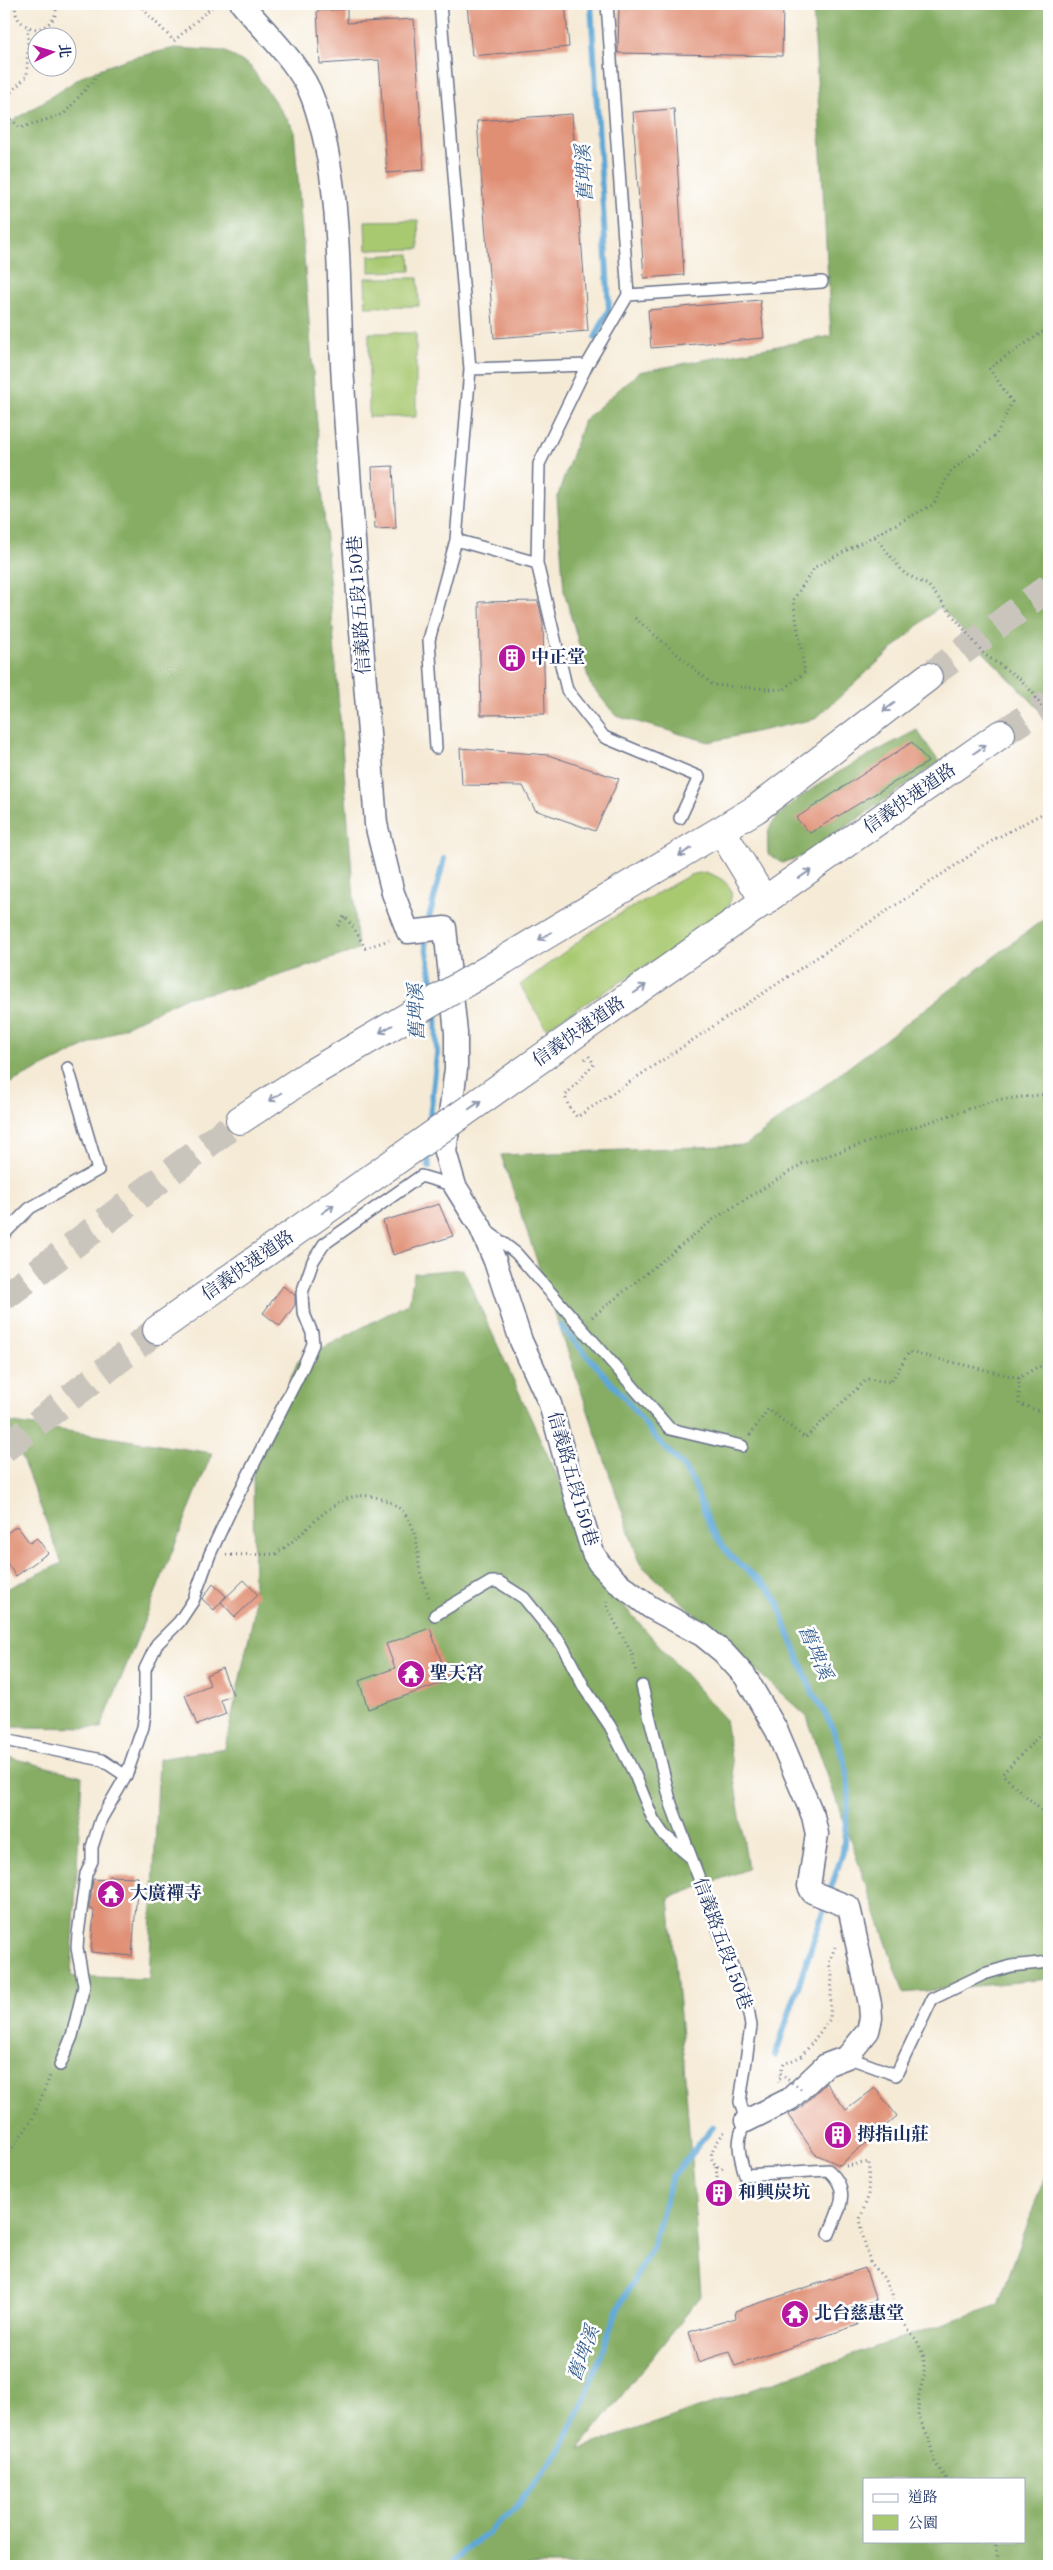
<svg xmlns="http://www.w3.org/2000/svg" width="1053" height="2570" viewBox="0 0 1053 2570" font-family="'Old Standard TT','Noto Serif TC',serif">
<rect width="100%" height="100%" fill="#fff"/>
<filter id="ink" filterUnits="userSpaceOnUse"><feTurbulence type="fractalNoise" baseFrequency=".02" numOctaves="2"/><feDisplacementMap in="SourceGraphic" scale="10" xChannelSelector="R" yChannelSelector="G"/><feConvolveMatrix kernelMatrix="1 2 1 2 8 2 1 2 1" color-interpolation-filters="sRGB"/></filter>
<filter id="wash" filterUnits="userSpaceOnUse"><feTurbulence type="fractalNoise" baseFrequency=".0096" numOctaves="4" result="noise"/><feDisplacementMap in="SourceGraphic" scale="20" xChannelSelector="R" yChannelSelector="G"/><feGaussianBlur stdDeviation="1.12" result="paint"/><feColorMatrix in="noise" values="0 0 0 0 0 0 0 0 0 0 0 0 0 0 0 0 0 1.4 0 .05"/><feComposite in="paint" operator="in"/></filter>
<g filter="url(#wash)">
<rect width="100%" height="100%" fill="#f5ead5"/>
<path fill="#a9c971" stroke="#627c68" d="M418,220L419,249L366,250L365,221Z
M410,254L411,271L369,272V256Z
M365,278H418L419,306L366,307Z
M369,333H416V417H369Z
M705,872C743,884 735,903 712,925L546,1028L520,985L602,924L690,875Z"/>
<path fill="#86ad63" stroke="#506e60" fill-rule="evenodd" d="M813,4H1049V719L939,607L815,719L709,742L616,716L590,684L564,591L557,498L584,420L639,372L831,336Z
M175,48L224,51L250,66L294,129L358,950L253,984L184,998L4,1086V127L86,74L127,59Z
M917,730L939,762L806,855L782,863L768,854C768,846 766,834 770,827C787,795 883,748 917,730Z
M1049,915V1979L904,1993L807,1717L640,1564L501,1155L746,1145Z
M463,1269L608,1588L725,1719L748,1869L669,1898L682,2036L701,2296L579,2449L998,2305L1049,2165V2566H4V1756L82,1776L71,1976L149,1979L159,1759L225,1748L254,1613L253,1469L298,1361L409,1303L414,1273ZM864,2479H1024V2541H864Z
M8,1422L212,1453L101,1728L4,1727V1590L62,1563Z"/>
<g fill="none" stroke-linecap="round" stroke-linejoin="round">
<path stroke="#5fa7d5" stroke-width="6" d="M591,4L609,309L595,338
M427,926L444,859
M424,935L434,992
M429,1126L437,1054L436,1009
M427,1149L429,1167
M560,1325L624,1397L655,1437L683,1466L694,1484L711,1529L730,1556L770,1589L779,1604L786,1627L812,1691L831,1724L845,1762L849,1792L843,1852L775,2056
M447,2566L514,2510L560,2450L584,2401L617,2310L653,2246L672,2177L713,2127"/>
</g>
<g id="blocks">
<path fill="#e08f75" d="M467,4H565L569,47L472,56Z
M619,4H783L782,56L618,53Z
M347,9V23L414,19L424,170L387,173L379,60L320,64L317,11Z
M674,109L684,275L644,278L633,112Z
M572,114L588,331L494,338L477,121Z
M760,300L764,338L651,348L648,310Z
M393,466L396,528L375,529L372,467Z
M538,601L543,622L545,714L481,715L479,602Z
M912,742L928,762L810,833L796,818Z
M460,748L548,755L619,779L595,831L535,810L523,786L462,785Z
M439,1204L453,1236L393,1255L383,1221Z
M283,1286L295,1295V1305L280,1326L263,1313Z
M17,1526L30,1543L37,1538L48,1553L16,1576L4,1559V1535Z
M244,1580L258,1595L235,1617L221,1602L214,1610L202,1599L213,1584L226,1596L221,1602Z
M430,1628L448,1681L368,1709L359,1681L395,1668L386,1644Z
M222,1668L233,1695L221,1700L226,1714L197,1725L185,1695L210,1685L206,1675Z
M109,1876L138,1877L132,1956L91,1952L94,1910L89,1909L93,1879L107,1880Z
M826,2083L846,2110L875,2088L897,2116L840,2165L815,2154L788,2115L799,2109Z
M865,2268L876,2300L853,2308L858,2325L735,2366L729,2352L698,2362L689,2332L736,2318L735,2311Z"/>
</g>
</g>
<g filter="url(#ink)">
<use href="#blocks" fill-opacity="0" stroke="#677088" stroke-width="1"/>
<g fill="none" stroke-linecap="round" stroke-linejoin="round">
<path stroke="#c9c5bd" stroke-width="28" stroke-dasharray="28 14" stroke-linecap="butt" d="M928,677L1049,587
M1001,734L1049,703
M4,1297L240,1120
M4,1449L157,1330"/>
<defs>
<path id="service" d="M607,4L628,295L587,365L539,464L537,563L567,690L604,737L699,777L680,818
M628,295L822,282
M470,369L587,365
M456,540L537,563
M436,748L429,640L456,540L470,369L440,4
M486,1230L516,1253L670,1429L742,1446
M4,1234L30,1208L98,1170L68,1068
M435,1615L491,1582H499L524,1598L562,1645L585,1689L610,1726L635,1775L653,1819L663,1834L689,1856
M642,1686L671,1804L748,2008L751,2026L740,2102L746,2121C735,2140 739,2154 745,2175L828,2170C852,2191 839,2208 829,2234
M4,1740L102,1760L126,1776
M847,2057L896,2075L932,1999L984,1974L1011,1966L1049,1962
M60,2065L72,2036L84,1986L77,1948L78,1934L86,1874L92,1861V1847L101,1819L126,1776L143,1727L145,1713V1669L157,1644L179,1622L193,1601L210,1554L232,1507L303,1367L313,1344L312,1333L303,1311L302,1293L313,1261L324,1244L421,1176L455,1186"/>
<path id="minor" d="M242,4C264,31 302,66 313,99C344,187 337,290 343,382C352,529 365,677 376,824L393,893L408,932L445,928L456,1033V1069L445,1152L455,1186L480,1226L495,1261L521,1341L550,1404L576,1499L593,1553L599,1563L617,1582L650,1607L702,1635L723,1652L745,1676L777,1731L813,1816L817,1834L809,1886L812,1892L849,1907L870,2004L871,2018L868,2031L847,2057L826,2065L790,2099L746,2121"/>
<path id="trunk" d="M721,830L765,902
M504,960L756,809L928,677
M557,1047L1001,734
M240,1120L310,1074
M157,1330L288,1237"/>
</defs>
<use href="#service" stroke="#677088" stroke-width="14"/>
<use href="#minor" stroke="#677088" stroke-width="25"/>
<use href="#trunk" stroke="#677088" stroke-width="30"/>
<path stroke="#677088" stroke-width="3" stroke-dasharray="1 4" stroke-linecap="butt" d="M16,4C13,18 23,27 37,29C49,26 58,18 56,4
M134,4L142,8L174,41L215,4
M4,99L27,76L28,28
M4,112L20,128L64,114L99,74
M875,537L905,574L928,585L984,654L1020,679L1033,693L1049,718
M635,618L713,685L783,690L805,672L793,600L815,567L934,504L950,472L996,435L1012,402L989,368L1049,328
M338,926L344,916L354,928L365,948L389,940
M585,1059L589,1056L594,1064L565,1096L569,1107L577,1117L995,839L1049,810
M592,1317L714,1219L802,1164L996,1100L1049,1094
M1019,1378V1404L1049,1414
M750,1435L768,1409L805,1438L867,1379L891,1382L909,1352L1019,1378L1037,1367L1049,1366
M226,1555L276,1554C285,1547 295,1540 303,1532C327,1510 347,1487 382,1499C396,1503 406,1512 412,1526C419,1541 417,1556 420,1571C422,1581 427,1591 430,1600
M606,1601L608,1609L633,1656L636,1672
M1049,1628L1047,1630L1049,1643
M1049,1726L1002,1774L1041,1810L1049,1837
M785,2077L780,2073L784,2064L802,2056L830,2019L832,1975L829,1963L835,1947
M724,2132C716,2145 702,2157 721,2169L726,2167
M4,2160L32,2120L50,2076
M716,2166L718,2186
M846,2166L869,2162L868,2197L860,2219L864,2240L870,2262L883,2277L892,2294L897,2314L917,2341L924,2357V2376L919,2394L918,2416L928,2436L935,2463L947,2479
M995,2541L999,2566
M1047,2566L1049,2564"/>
<use href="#service" stroke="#fff" stroke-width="11"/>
<use href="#minor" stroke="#fff" stroke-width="22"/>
<use href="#trunk" stroke="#fff" stroke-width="28"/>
<defs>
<path id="trunk-bridge" d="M310,1074L504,960
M288,1237L557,1047"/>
</defs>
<use href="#trunk-bridge" stroke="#677088" stroke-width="30" stroke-linecap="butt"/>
<path stroke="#677088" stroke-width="3" stroke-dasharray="1 4" stroke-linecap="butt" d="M779,2082L778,2079L783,2076L801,2089"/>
<use href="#trunk-bridge" stroke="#fff" stroke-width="28"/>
</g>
<defs><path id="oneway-shaft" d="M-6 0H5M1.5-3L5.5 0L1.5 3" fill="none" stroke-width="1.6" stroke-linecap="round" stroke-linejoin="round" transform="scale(1.25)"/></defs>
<g stroke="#8d97ae">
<use href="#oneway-shaft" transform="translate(889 707) rotate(143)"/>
<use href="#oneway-shaft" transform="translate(980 749) rotate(-35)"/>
<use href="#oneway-shaft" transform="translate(685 852) rotate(148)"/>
<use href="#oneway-shaft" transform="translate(805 874) rotate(-35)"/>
<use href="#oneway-shaft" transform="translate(545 936) rotate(149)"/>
<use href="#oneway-shaft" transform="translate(640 989) rotate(-35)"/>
<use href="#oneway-shaft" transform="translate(386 1029) rotate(150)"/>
<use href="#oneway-shaft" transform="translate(275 1097) rotate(146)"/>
<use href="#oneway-shaft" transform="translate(475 1105) rotate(-35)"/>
<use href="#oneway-shaft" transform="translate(328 1209) rotate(-35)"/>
</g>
</g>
<defs>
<symbol id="building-disc" viewBox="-11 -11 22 22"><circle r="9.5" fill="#b5179e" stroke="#fff"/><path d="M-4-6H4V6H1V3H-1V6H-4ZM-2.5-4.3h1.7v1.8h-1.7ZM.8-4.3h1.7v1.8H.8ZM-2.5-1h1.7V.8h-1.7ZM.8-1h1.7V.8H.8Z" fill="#fff"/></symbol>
<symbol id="temple-disc" viewBox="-11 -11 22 22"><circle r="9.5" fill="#b5179e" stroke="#fff"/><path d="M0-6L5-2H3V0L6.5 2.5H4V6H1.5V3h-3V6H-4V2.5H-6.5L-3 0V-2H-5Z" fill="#fff"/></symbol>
</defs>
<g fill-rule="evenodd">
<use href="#building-disc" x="496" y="642" width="32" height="32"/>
<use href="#temple-disc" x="395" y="1658" width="32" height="32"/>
<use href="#temple-disc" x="95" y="1878" width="32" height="32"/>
<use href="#building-disc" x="822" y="2119" width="32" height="32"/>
<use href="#building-disc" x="703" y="2177" width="32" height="32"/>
<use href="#temple-disc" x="779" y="2298" width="32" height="32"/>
</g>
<g text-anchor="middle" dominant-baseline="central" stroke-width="5" stroke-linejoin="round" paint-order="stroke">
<g font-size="18" fill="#1b2f5e" stroke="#fff">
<text transform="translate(360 605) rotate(-94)">信義路五段150巷</text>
<text transform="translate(910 799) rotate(-35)">信義快速道路</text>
<text transform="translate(579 1032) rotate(-35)">信義快速道路</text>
<text transform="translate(248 1266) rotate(-35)">信義快速道路</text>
<text transform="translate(572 1479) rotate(74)">信義路五段150巷</text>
<text transform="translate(722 1944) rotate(70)">信義路五段150巷</text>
</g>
<g font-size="18" font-weight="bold" fill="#1b2f5e" stroke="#fff" text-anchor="start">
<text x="531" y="658">中正堂</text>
<text x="430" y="1674">聖天宮</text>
<text x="130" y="1894">大廣禪寺</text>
<text x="857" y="2135">拇指山莊</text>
<text x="738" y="2193">和興炭坑</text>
<text x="814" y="2314">北台慈惠堂</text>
</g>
<g font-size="19" font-style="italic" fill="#365f8e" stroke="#fff">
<text transform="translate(586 173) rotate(-93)">舊埤溪</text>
<text transform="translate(418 1012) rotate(-92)">舊埤溪</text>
<text transform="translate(814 1653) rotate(67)">舊埤溪</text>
<text transform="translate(585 2354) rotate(-70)">舊埤溪</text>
</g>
</g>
<rect width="1053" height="2570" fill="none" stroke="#fff" stroke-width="20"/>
<rect x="863" y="2478" width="162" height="65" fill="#ffffff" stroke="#a4acbf"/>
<rect x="873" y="2494" width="25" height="8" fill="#ffffff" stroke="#a4acbf"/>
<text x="908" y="2502" font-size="15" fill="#1b2f5e">道路</text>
<rect x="873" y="2515" width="25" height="15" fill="#a9c971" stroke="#a4acbf"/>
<text x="908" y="2528" font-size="15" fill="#1b2f5e">公園</text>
<g transform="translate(52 52) rotate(85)"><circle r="24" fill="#ffffff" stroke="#a4acbf"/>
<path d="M0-4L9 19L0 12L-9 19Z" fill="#b5179e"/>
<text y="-8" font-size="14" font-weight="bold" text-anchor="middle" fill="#1b2f5e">北</text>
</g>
</svg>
